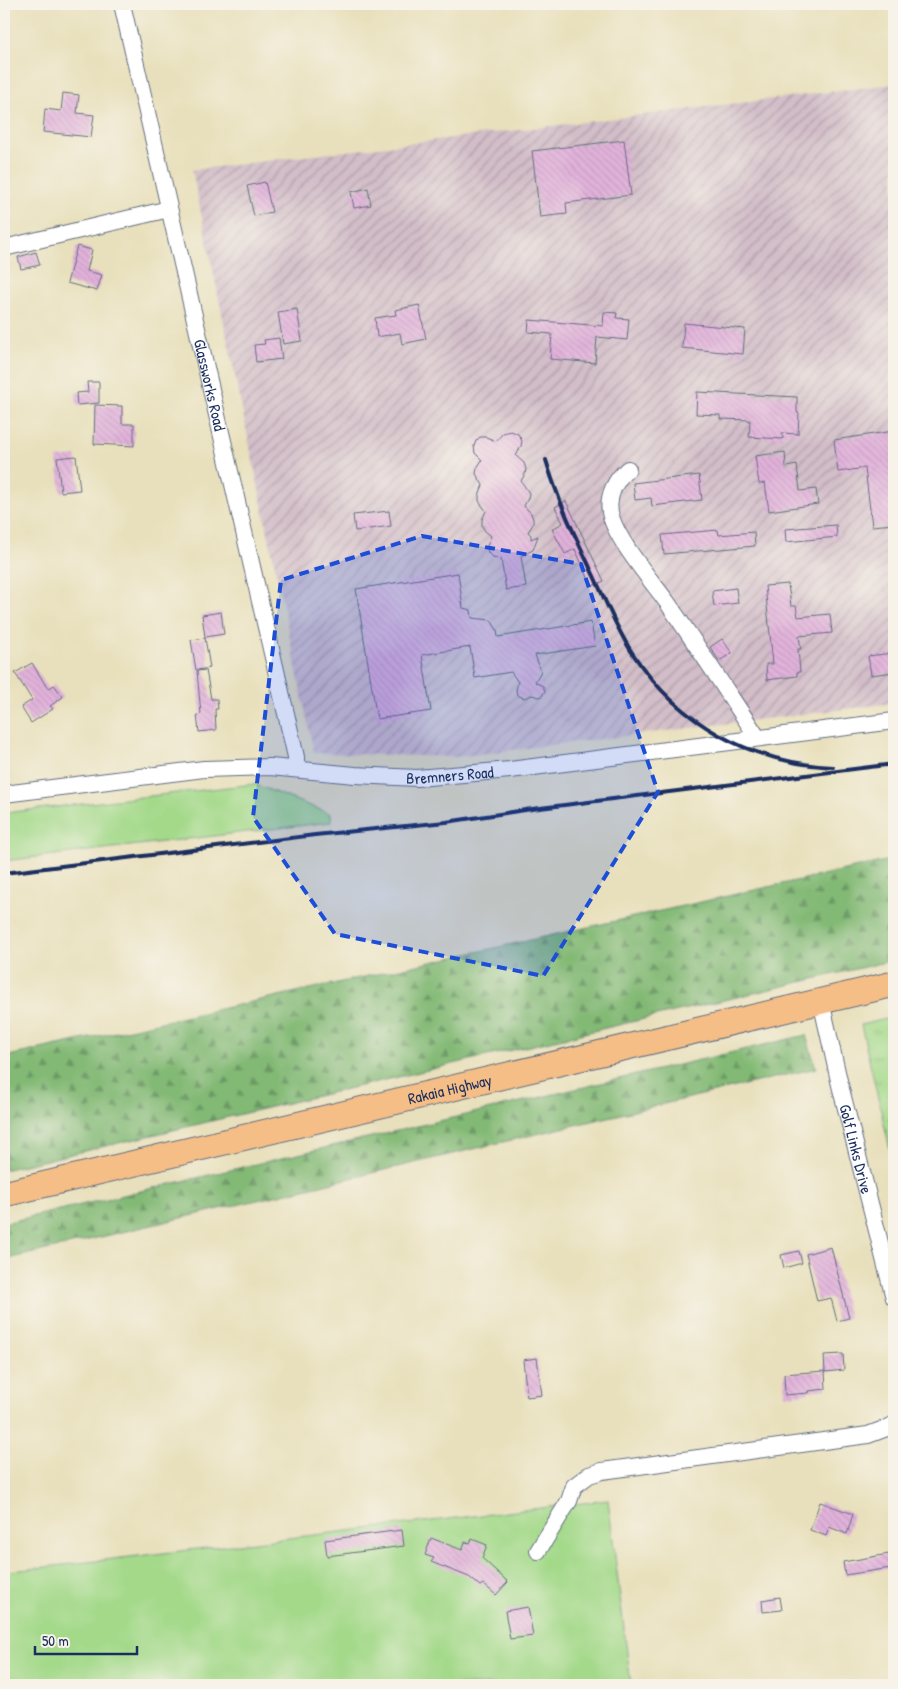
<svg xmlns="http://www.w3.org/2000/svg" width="898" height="1689" viewBox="0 0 898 1689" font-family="'Patrick Hand',sans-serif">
<defs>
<pattern id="industrial-furrows" width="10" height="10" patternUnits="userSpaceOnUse" patternTransform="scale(1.25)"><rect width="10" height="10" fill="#d2bdc8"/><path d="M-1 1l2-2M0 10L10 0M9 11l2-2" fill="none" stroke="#aa9aa6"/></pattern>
<pattern id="forest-firs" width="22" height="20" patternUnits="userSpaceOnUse" patternTransform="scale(1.25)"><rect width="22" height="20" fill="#82b975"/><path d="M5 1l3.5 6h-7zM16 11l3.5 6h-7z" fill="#6a9763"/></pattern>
<pattern id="park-tufts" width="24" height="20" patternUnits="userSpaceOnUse" patternTransform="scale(1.25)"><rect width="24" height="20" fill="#a3d989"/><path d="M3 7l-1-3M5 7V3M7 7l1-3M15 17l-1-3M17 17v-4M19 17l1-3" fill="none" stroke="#8cbb79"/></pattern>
<pattern id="building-back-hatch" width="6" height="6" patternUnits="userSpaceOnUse" patternTransform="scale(1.25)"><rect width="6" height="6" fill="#e2b2db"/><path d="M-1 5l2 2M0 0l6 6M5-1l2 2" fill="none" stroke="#c199be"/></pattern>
</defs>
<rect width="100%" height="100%" fill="#f7f3e8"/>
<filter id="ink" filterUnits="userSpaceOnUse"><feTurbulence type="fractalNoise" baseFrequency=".02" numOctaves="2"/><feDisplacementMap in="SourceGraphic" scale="10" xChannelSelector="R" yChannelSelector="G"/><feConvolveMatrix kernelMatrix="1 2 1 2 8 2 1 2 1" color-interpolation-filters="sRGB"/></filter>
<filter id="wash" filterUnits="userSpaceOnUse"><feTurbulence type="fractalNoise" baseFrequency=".0096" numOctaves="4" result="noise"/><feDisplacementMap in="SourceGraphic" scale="20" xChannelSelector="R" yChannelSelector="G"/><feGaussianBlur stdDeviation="1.12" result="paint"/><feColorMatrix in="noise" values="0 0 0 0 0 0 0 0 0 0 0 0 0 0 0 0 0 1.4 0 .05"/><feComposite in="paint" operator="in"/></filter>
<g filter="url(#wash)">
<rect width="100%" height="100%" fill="#e8e0bc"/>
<path fill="url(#industrial-furrows)" d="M894,84V703L456,757L314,753L192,170Z"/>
<path fill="#a3d989" stroke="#5f8474" d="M254,784L331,814V822L4,861V813Z
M608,1500L631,1685H4V1572Z"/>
<path fill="url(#forest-firs)" stroke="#4e746a" d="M894,859V960L4,1170V1057Z
M806,1035L816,1068L4,1260V1223Z"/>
<path fill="url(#park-tufts)" stroke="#5f8474" d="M894,1017V1167L861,1025Z"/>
<g id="blocks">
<path fill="url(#building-back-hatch)" d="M63,93L79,95L77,113L94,115L91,137L43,132L45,109L61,111Z
M624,140L631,195L566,203L567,214L540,217L532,151Z
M265,182L272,212L254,216L247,186Z
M368,188L371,205L354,208L351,192Z
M77,246L92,250L87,271L102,275L97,291L67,283Z
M36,252L40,265L21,269L18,257Z
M419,305L426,339L402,344L400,333L377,337L375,318L396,315L395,310Z
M297,309L302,341L283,344L278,312Z
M604,312L617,313L616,318L629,319L627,340L597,337L595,363L550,359L552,334L528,332L529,320L603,326Z
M684,323L745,329L743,354L682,348Z
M279,338L282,359L256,362L254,345L265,344L264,340Z
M87,382H99V403L77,405L76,393L88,392Z
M697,392L797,397V413H799L798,434L782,433L783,439L749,437L750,420L720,419V415L696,414Z
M95,405L122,406V424H134V446L94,444Z
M511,431L518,434L522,441L521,446L516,456L524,463L526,469L525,474L521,481L529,493L528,498L524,506L531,513L533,519V524L528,532L531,535V539L538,536L533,550L521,556L526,587L506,590L501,559L493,557L488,553L487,546L491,536L485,531L482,526V520L486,511L479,501V495L483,485L476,474L477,468L482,460L475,453L474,446L476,441L480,437H486L496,441L503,433Z
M894,431V524L872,526L865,468L838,472L834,440Z
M785,452L786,467L797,465L800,491L816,489L818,504L769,511L765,483L759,484L755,456Z
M76,456L80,490L61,492L57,458Z
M699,475L702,500L652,506L651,498L635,500L633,483Z
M566,501L604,581L592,586L575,549L565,554L552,529L563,523L555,507Z
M389,511L391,526L355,531L353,515Z
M836,525L837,537L786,542L785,529Z
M718,530L719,535L754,532L755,546L664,554L662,535Z
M458,573L463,608L471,610L472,618L491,620L497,630L498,637L591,622L595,646L535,655L541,671L535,682L543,686L545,691L542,696L539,697L532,695L524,698L517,695L516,690L518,682L511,672L475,678L470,647L422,655L431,711L377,719L356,589Z
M788,584L791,606H796L798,617L830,614L832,633L799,636L801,649H798L800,672H797V676L767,680L766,664H773L765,586Z
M736,588L738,603L714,606L712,591Z
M221,612L224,634L205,637L202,615Z
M205,638L210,668L196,670L191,640Z
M722,639L732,653L719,661L710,647Z
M894,653V672L871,675L868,656Z
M32,663L48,689L54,685L63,697L50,706L53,709L31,723L21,707L32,700L15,673Z
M206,670L211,699H217L218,709H215L216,730L199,732L197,715L201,714L197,671Z
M831,1247L849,1318L837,1321L831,1298L817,1301L806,1254Z
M799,1251L802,1263L784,1268L781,1255Z
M843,1354L844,1370L825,1372L824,1355Z
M537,1358L542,1395L527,1397L523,1360Z
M825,1371L826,1389L808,1391V1393L785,1395L784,1374Z
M820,1502L853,1514L847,1534L829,1527L826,1536L810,1530Z
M402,1530L404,1546L327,1556L325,1540Z
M431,1538L462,1550L465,1542L470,1543L472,1539L487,1545L482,1558L508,1582L496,1595L483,1584L480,1586L469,1577L431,1562L434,1558L425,1555Z
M889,1554L891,1568L845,1575L843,1562Z
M780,1597L782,1610L763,1612L762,1600Z
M528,1607L533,1636L510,1639L505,1611Z"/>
</g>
</g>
<g filter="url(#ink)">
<use href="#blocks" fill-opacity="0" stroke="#636d7f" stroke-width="1"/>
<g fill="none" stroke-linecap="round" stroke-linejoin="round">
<defs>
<g id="minor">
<path id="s1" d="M122,4L296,757V768"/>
<path d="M4,248L169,209"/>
<path d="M628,469C616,479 607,495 610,512C614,537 651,580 667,602C698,647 728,693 758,738"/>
<path id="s2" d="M4,794L204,769L238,768L270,767L355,775L417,778L510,770L894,721"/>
<path id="s3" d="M821,1001L840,1085L894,1298"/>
<path d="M538,1551L569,1501L574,1486L589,1475L602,1471L868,1435L892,1426L894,1424"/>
</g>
<g id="highway">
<path id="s4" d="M4,1194L894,984"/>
</g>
</defs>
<use href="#minor" stroke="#636d7f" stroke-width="18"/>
<use href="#highway" stroke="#636d7f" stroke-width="27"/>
<use href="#minor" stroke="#fff" stroke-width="16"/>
<use href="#highway" stroke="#f6be87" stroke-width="25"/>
<path stroke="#1b2f5e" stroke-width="4" d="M546,460C558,501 576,538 594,576C606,602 617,630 633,654C679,724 751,763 833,767
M4,873L315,835L446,822L532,809L894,764"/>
</g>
</g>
<path fill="#1d4ed8" fill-opacity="0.2" stroke="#1d4ed8" stroke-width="4" stroke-dasharray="10 6" stroke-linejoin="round" d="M422,536L581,564L658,792L543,976L335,934L253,817L281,580Z"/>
<g text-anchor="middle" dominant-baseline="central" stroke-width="5" stroke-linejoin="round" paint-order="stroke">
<g font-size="16" fill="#1b2f5e" stroke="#f7f3e8">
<text stroke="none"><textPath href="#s1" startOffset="391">Glassworks Road</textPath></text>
<text stroke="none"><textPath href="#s2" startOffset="448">Bremners Road</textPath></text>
<text stroke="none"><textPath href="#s4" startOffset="458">Rakaia Highway</textPath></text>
<text stroke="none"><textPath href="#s3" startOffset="152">Golf Links Drive</textPath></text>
</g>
</g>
<rect width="898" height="1689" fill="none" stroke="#f7f3e8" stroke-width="20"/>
<path d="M35 1646v8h102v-8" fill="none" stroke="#1b2f5e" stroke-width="2.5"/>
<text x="42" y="1646" font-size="15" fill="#1b2f5e" stroke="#f7f3e8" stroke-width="4" paint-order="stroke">50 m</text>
</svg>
